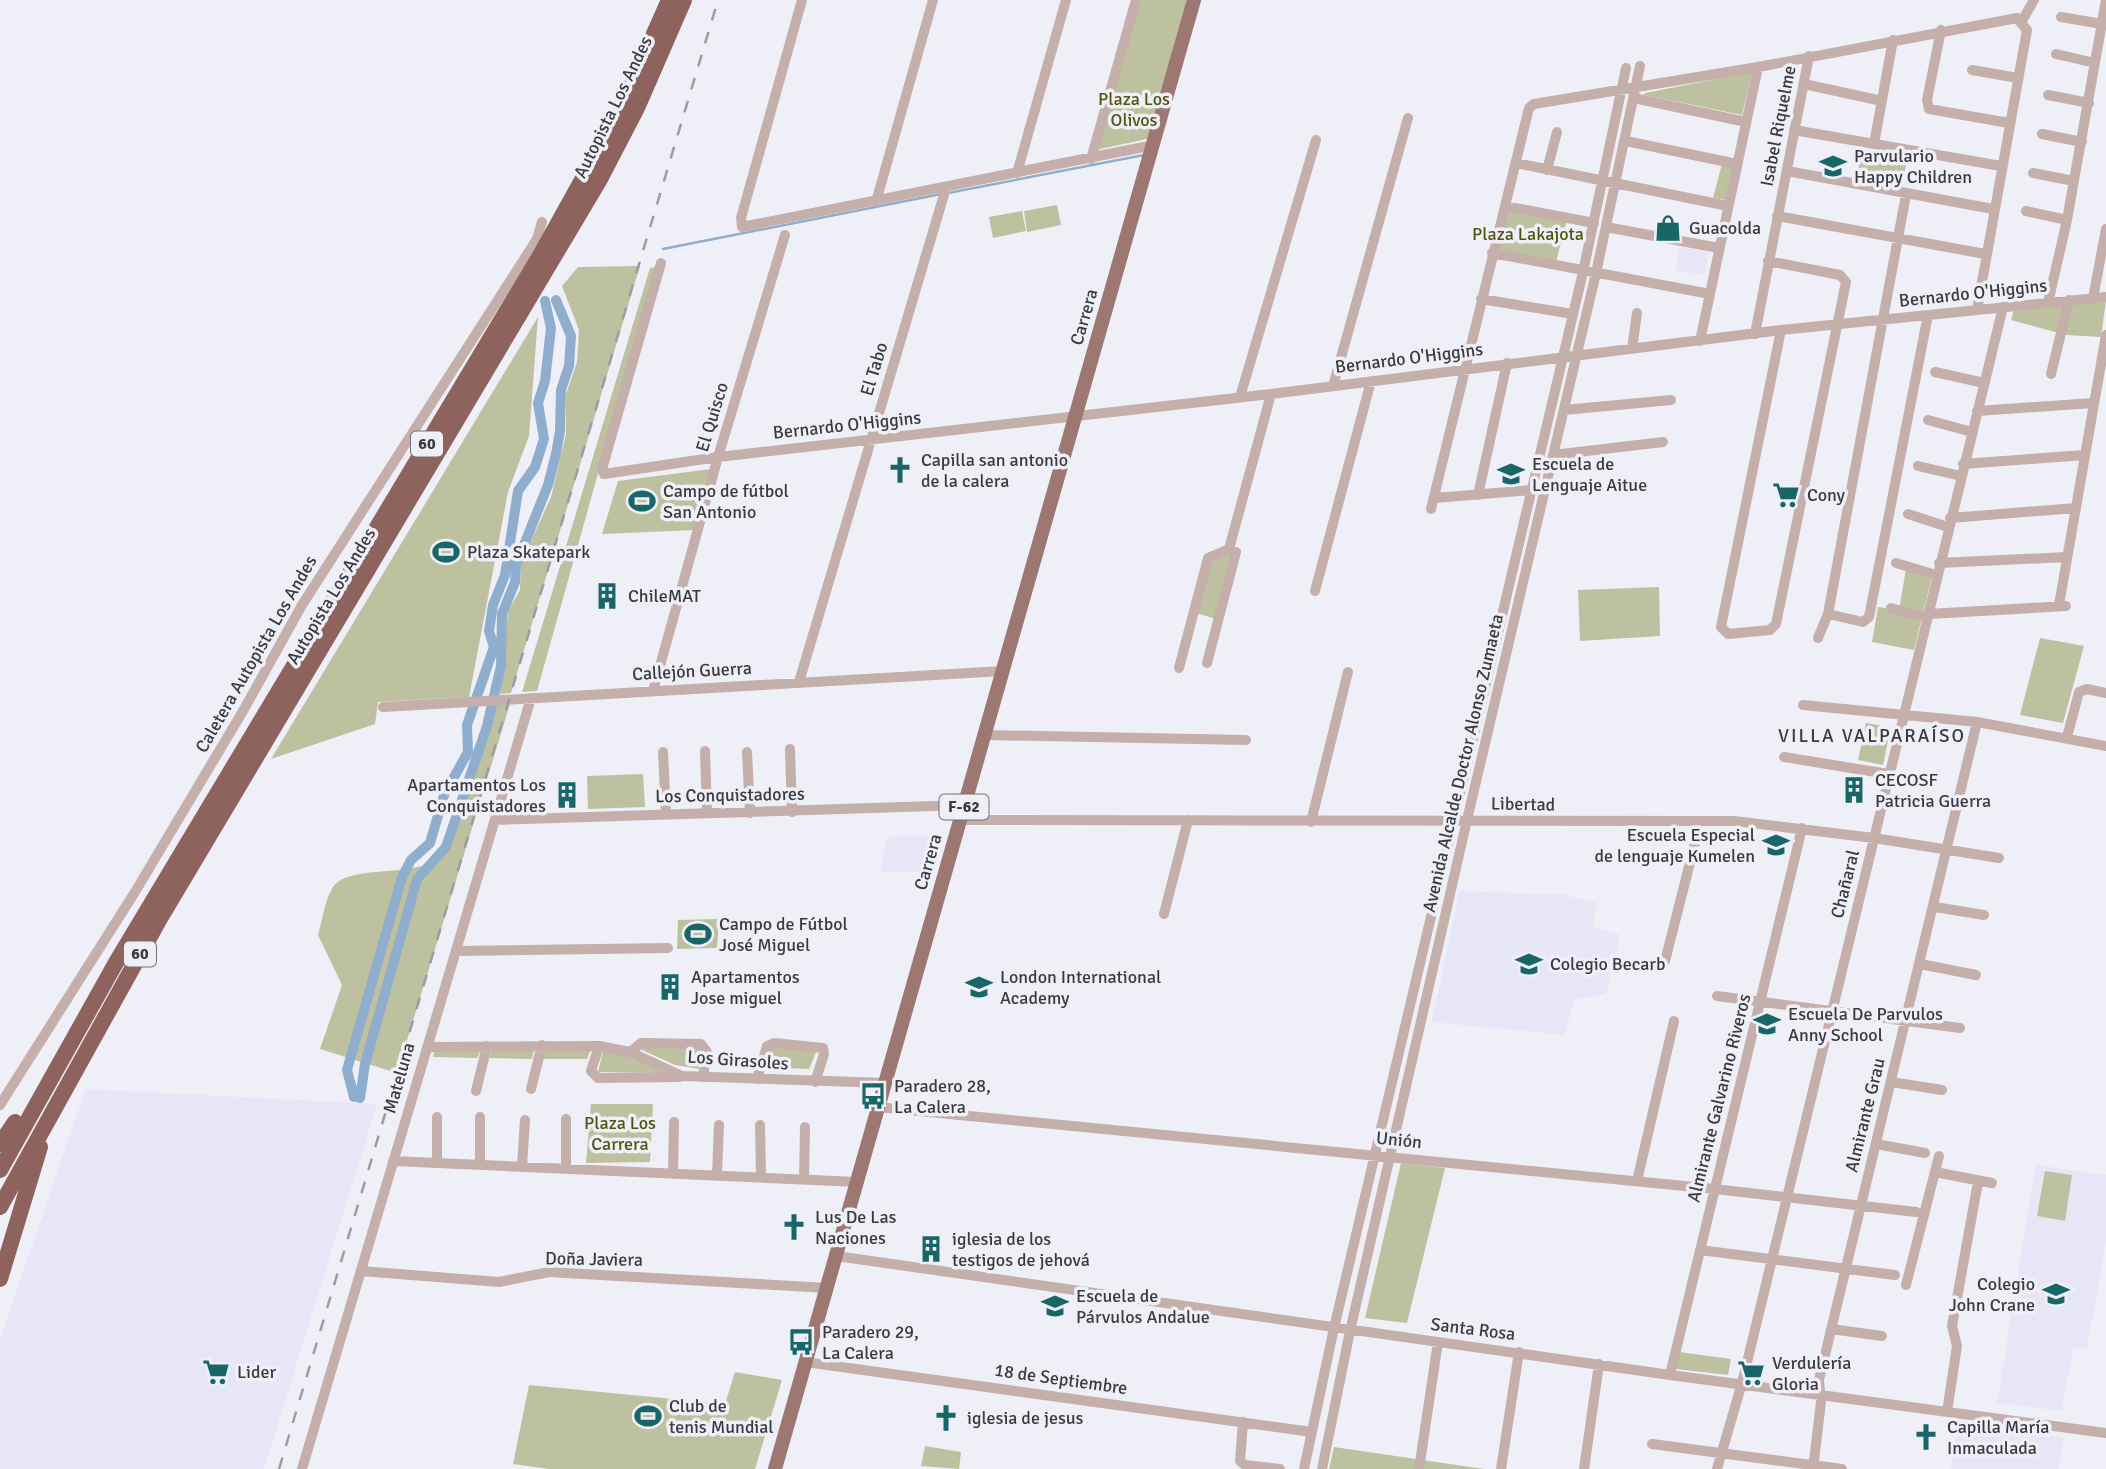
<svg xmlns="http://www.w3.org/2000/svg" width="2106" height="1469" viewBox="0 0 2106 1469" font-family="Signika,sans-serif">
<rect width="100%" height="100%" fill="#efeff8"/>
<path fill="#e6e6f7" d="M1680,247L1709,252L1704,275L1676,270Z
M938,835L927,872H881L887,837Z
M1460,891L1565,895L1597,903L1592,927L1620,935L1606,994L1575,999L1564,1035L1432,1022Z
M86,1089L377,1104L264,1469H0V1339Z
M2036,1165L2106,1175V1241L2087,1348L2073,1347L2062,1411L1997,1403Z
M1958,1422L2064,1438L2059,1469H1951Z"/>
<path fill="#bec19f" d="M1139,0H1187L1151,138L1096,150Z
M1752,72L1742,115L1644,95L1645,93Z
M1862,151L1907,159L1902,186L1857,176Z
M1722,164L1734,167L1728,200L1713,198Z
M1057,205L1061,225L1027,232L1024,211Z
M1507,208L1567,220L1556,262L1496,249Z
M1022,211L1026,231L993,238L989,217Z
M640,266L511,693L500,694L508,611L520,590L521,563L551,497L566,434V394L577,362L579,330L562,286L578,267Z
M656,267L537,691L522,692L650,268Z
M2106,301L2101,337L2066,335L2011,320L2014,310Z
M538,317L529,436L508,492L469,697L378,702L375,724L271,759Z
M711,469L696,530L602,534L618,481Z
M1227,553L1233,554L1216,619L1196,613L1210,560Z
M1906,569L1932,577L1914,650L1872,642L1878,607L1899,610Z
M1659,587L1660,636L1580,641L1578,590Z
M2040,638L2084,646L2063,723L2020,715Z
M510,704L397,1073L320,1049L342,985L318,935C322,922 325,899 333,887C352,861 422,883 449,849L496,705Z
M1866,723L1891,727L1883,765L1858,760Z
M643,774L645,807L588,809L587,776Z
M719,919L717,948L677,949L678,920Z
M641,1045L703,1049L699,1069L675,1065L640,1049Z
M770,1046L817,1050L809,1069L764,1067Z
M435,1048L481,1049L477,1058L433,1057Z
M492,1049L534,1050L532,1059L489,1058Z
M544,1049H591L587,1059H542Z
M603,1051L630,1054L666,1073L598,1072Z
M591,1104H653L650,1162L586,1163Z
M1401,1163L1445,1168L1407,1323L1365,1318Z
M2045,1171L2072,1175L2065,1221L2037,1216Z
M1679,1352L1731,1359L1728,1375L1676,1369Z
M735,1372L782,1380L755,1469H549L513,1464L529,1385L725,1404Z
M925,1446L961,1452L959,1469L921,1466Z
M1334,1447L1484,1469H1329Z"/>
<g fill="none" stroke-linecap="round" stroke-linejoin="round">
<path stroke="#8faecd" stroke-width="2.5" d="M948,193L1144,155
M663,249L941,194"/>
<path stroke="#8faecd" stroke-width="10" d="M354,1097L347,1070L402,877L411,860L430,843L444,795L468,752L467,725L494,647L489,631L493,605L505,575L518,491L535,467L544,439L538,403L545,381L551,328L545,301
M360,1098L365,1064L417,879L446,847L487,726L501,666L502,614L515,582L516,565L548,485L556,454L560,431L561,390L569,366L571,336L556,300"/>
<path stroke="#c4afab" stroke-width="10" d="M802,0L741,218L742,227L1154,145
M2061,17L2102,24
M2022,21L2034,0
M1941,30L1927,100L1929,109L2009,123
M2056,54L2095,63
M1972,70L2018,78
M1804,84L1882,101
M2048,95L2089,103
M1634,98L1746,122
M1794,130L2001,166
M2042,134L2082,142
M1626,141L1737,164
M1874,144L1893,40
M1091,159L1136,0
M1516,163L1728,206
M1547,170L1557,132
M1787,171L1993,209
M1017,173L1066,0
M2033,173L2074,181
M876,202L933,0
M1505,206L1594,223
M2026,211L2067,220
M1777,216L1985,254
M1606,227L1719,248
M1492,253L1710,294
M1768,261L1840,275L1846,282L1776,624L1770,630L1728,634L1721,627L1781,330
M661,263L602,469L604,474L718,457L1271,394L1781,330L2106,297
M2093,298L2106,229
M1481,299L1573,314
M2048,303L2067,220L2106,0
M1755,334L1809,56
M1700,341L1758,67
M1632,349L1637,313
M1935,372L1984,383
M2051,374L2069,300
M1333,386L1408,118
M1240,397L1316,140
M1564,410L1671,400
M1977,411L2093,403
M1928,420L1972,432
M1553,455L1663,442
M1963,464L2084,455
M1918,466L1961,476
M1478,495L1507,363
M1434,498L1531,490
M1431,509L1529,108L1534,104L1758,67L2017,18L2027,30L1977,310
M1908,514L1948,527
M1950,518L2076,508
M1896,563L1936,575
M1939,563L2067,557
M1315,591L1371,381
M2059,605L2106,335
M1891,608L1928,618
M1828,614L1863,622L1869,617L1928,315
M1929,614L2066,606
M1818,638L1828,614L1906,195
M1207,663L1236,552L1229,549L1271,394
M1179,668L1208,558L1229,549
M799,682L946,188
M653,691L718,457L785,235
M1803,705L1977,722L2106,746
M383,707L1003,671
M985,735L1246,740
M2067,737L2079,692L2087,689L2106,693
M790,749L792,812
M705,751L707,813
M663,752L666,814
M747,752L750,813
M1784,757L1888,774
M495,820L965,805
M960,820L1734,821L1874,838L1999,858
M1311,822L1348,672
M1935,907L1984,915
M1164,914L1188,820
M456,951L668,948
M1665,961L1695,843L1698,822
M1920,964L1976,975
M1717,996L1960,1028
M599,1046L591,1071L598,1078L680,1077
M427,1047L599,1046L630,1052L682,1076L885,1083
M630,1052L641,1043L701,1044L707,1052L703,1077
M757,1079L767,1046L774,1043L823,1048L824,1054L815,1082
M1891,1082L1942,1090
M531,1089L542,1045
M476,1091L487,1046
M0,1105L135,892L243,711L302,605L537,239L542,222
M878,1107L1715,1189L1916,1212
M480,1117V1165
M760,1125L761,1177
M1876,1144L1925,1153
M393,1161L857,1182
M437,1163V1117
M522,1167L525,1120
M566,1169V1119
M1935,1172L1992,1183
M673,1174L674,1122
M717,1175L719,1125
M804,1179L805,1127
M1637,1181L1674,1021
M1700,1250L1895,1275
M836,1256L1670,1375L2106,1433
M361,1271L499,1282L549,1272L827,1288
M1906,1285L1939,1156
M1831,1329L1882,1336
M805,1362L1312,1432
M1670,1375L1802,828
M1947,1412L1957,1346L1952,1326L1978,1182
M1243,1422L1240,1461L1245,1465L1280,1469
M1652,1444L1842,1469
M302,1469L531,698
M1304,1469L1334,1328L1583,272L1626,68
M1322,1469L1350,1331L1467,820L1596,273L1640,66
M1419,1469L1438,1342
M1501,1469L1519,1352
M1584,1469L1599,1364
M1717,1469L1742,1383L2003,307
M1813,1469L1821,1402L1819,1380L1977,722"/>
<path stroke="#9d7771" stroke-width="14" d="M775,1469L1194,0"/>
<path stroke="#8e635d" stroke-width="16" d="M0,1144L15,1122
M0,1170L118,959L541,254L617,117L669,0
M0,1207L158,922L599,181L637,108L684,0
M0,1279L40,1147"/>
<path stroke="#9c9ca3" stroke-width="2.5" stroke-dasharray="12 12" stroke-linecap="butt" d="M279,1469L718,0"/>
</g>
<defs>
<symbol id="school-bare" viewBox="-9 -9 18 18"><path d="M0-5L7-2L0 1L-7-2ZM-4 1L0 2.5L4 1V4Q0 6-4 4Z" fill="#186668" stroke="#efeff8" stroke-width="2.5" paint-order="stroke"/></symbol>
<symbol id="shop-bare" viewBox="-9 -9 18 18"><path d="M-5-2.5h2.3a2.7 3.5 0 0 1 5.4 0H5L5.5 6h-11ZM-1.5-2.5h3a1.5 2.3 0 0 0-3 0Z" fill="#186668" stroke="#efeff8" stroke-width="2.5" paint-order="stroke"/></symbol>
<symbol id="church-bare" viewBox="-9 -9 18 18"><path d="M-1.2-6h2.4v3.5h3.3v2.4h-3.3V6h-2.4V-.1h-3.3v-2.4h3.3Z" fill="#186668" stroke="#efeff8" stroke-width="2.5" paint-order="stroke"/></symbol>
<symbol id="supermarket-bare" viewBox="-9 -9 18 18"><path d="M-6-5.5h2.5l.6 2H6L4.5 2H-2.5L-4.4-4H-6ZM-1.5 3.2a1.3 1.3 0 1 0 .1 0ZM3 3.2a1.3 1.3 0 1 0 .1 0Z" fill="#186668" stroke="#efeff8" stroke-width="2.5" paint-order="stroke"/></symbol>
<symbol id="stadium-bare" viewBox="-9 -9 18 18"><path d="M0-5a6.5 5 0 1 0 0 10a6.5 5 0 1 0 0-10ZM-3.5-1.8h7v3.6h-7Z" fill="#186668" stroke="#efeff8" stroke-width="2.5" paint-order="stroke"/></symbol>
<symbol id="building-bare" viewBox="-9 -9 18 18"><path d="M-4-6H4V6H1V3H-1V6H-4ZM-2.5-4.3h1.7v1.8h-1.7ZM.8-4.3h1.7v1.8H.8ZM-2.5-1h1.7V.8h-1.7ZM.8-1h1.7V.8H.8Z" fill="#186668" stroke="#efeff8" stroke-width="2.5" paint-order="stroke"/></symbol>
<symbol id="bus-bare" viewBox="-9 -9 18 18"><path d="M-5-6H5V4H4V6H2V4H-2V6H-4V4H-5ZM-3.5-4V0h7V-4ZM-3.5 1.2v1.5H-2V1.2ZM2 1.2v1.5H3.5V1.2Z" fill="#186668" stroke="#efeff8" stroke-width="2.5" paint-order="stroke"/></symbol>
</defs>
<g fill-rule="evenodd">
<use href="#school-bare" x="1814" y="147" width="38" height="38"/>
<use href="#shop-bare" x="1649" y="209" width="38" height="38"/>
<use href="#church-bare" x="881" y="451" width="38" height="38"/>
<use href="#school-bare" x="1492" y="455" width="38" height="38"/>
<use href="#supermarket-bare" x="1767" y="476" width="38" height="38"/>
<use href="#stadium-bare" x="623" y="482" width="38" height="38"/>
<use href="#stadium-bare" x="427" y="533" width="38" height="38"/>
<use href="#building-bare" x="588" y="577" width="38" height="38"/>
<use href="#building-bare" x="1835" y="771" width="38" height="38"/>
<use href="#building-bare" x="548" y="776" width="38" height="38"/>
<use href="#school-bare" x="1757" y="826" width="38" height="38"/>
<use href="#stadium-bare" x="679" y="915" width="38" height="38"/>
<use href="#school-bare" x="1510" y="945" width="38" height="38"/>
<use href="#building-bare" x="651" y="968" width="38" height="38"/>
<use href="#school-bare" x="960" y="968" width="38" height="38"/>
<use href="#school-bare" x="1748" y="1005" width="38" height="38"/>
<use href="#bus-bare" x="854" y="1077" width="38" height="38"/>
<use href="#church-bare" x="775" y="1208" width="38" height="38"/>
<use href="#building-bare" x="912" y="1230" width="38" height="38"/>
<use href="#school-bare" x="2037" y="1275" width="38" height="38"/>
<use href="#school-bare" x="1036" y="1287" width="38" height="38"/>
<use href="#bus-bare" x="782" y="1323" width="38" height="38"/>
<use href="#supermarket-bare" x="197" y="1353" width="38" height="38"/>
<use href="#supermarket-bare" x="1732" y="1354" width="38" height="38"/>
<use href="#stadium-bare" x="629" y="1397" width="38" height="38"/>
<use href="#church-bare" x="927" y="1399" width="38" height="38"/>
<use href="#church-bare" x="1907" y="1418" width="38" height="38"/>
</g>
<g text-anchor="middle" dominant-baseline="central" stroke-width="7" stroke-linejoin="round" paint-order="stroke">
<g fill="#efeff8" stroke="#717176" stroke-width="2">
<rect x="411" y="431.5" width="32" height="25" rx="5"/>
<rect x="939.5" y="794.5" width="49" height="25" rx="5"/>
<rect x="124" y="941.5" width="32" height="25" rx="5"/>
</g>
<g font-size="16" font-weight="bold" fill="#3b3b3f">
<text x="427" y="444">60</text>
<text x="964" y="807">F-62</text>
<text x="140" y="954">60</text>
</g>
<g font-size="18" fill="#51540f" stroke="#efeff8">
<text x="1134" y="99">Plaza Los<tspan x="1134" dy="21">Olivos</tspan></text>
<text x="1528" y="234">Plaza Lakajota</text>
<text x="620" y="1123">Plaza Los<tspan x="620" dy="21">Carrera</tspan></text>
</g>
<g font-size="18" fill="#3b3b3f" stroke="#efeff8">
<text transform="translate(613 107) rotate(-64)">Autopista Los Andes</text>
<text transform="translate(1778 126) rotate(-79)">Isabel Riquelme</text>
<text transform="translate(1973 293) rotate(-6)">Bernardo O'Higgins</text>
<text transform="translate(1084 317) rotate(-74)">Carrera</text>
<text transform="translate(1409 358) rotate(-7)">Bernardo O'Higgins</text>
<text transform="translate(874 369) rotate(-73)">El Tabo</text>
<text transform="translate(712 417) rotate(-73)">El Quisco</text>
<text transform="translate(847 425) rotate(-6)">Bernardo O'Higgins</text>
<text transform="translate(331 596) rotate(-59)">Autopista Los Andes</text>
<text transform="translate(256 654) rotate(-60)">Caletera Autopista Los Andes</text>
<text transform="translate(692 671) rotate(-3)">Callejón Guerra</text>
<text transform="translate(1463 763) rotate(-77)">Avenida Alcalde Doctor Alonso Zumaeta</text>
<text transform="translate(730 795) rotate(-1)">Los Conquistadores</text>
<text transform="translate(1523 804) rotate(1)">Libertad</text>
<text transform="translate(928 862) rotate(-74)">Carrera</text>
<text transform="translate(1845 884) rotate(-76)">Chañaral</text>
<text transform="translate(738 1060) rotate(4)">Los Girasoles</text>
<text transform="translate(399 1078) rotate(-74)">Mateluna</text>
<text transform="translate(1719 1098) rotate(-76)">Almirante Galvarino Riveros</text>
<text transform="translate(1865 1115) rotate(-76)">Almirante Grau</text>
<text transform="translate(1399 1140) rotate(6)">Unión</text>
<text transform="translate(594 1259) rotate(1)">Doña Javiera</text>
<text transform="translate(1473 1329) rotate(7)">Santa Rosa</text>
<text transform="translate(1061 1379) rotate(8)">18 de Septiembre</text>
</g>
<g font-size="18" fill="#3b3b3f" stroke="#efeff8" text-anchor="start">
<text x="1854" y="156">Parvulario<tspan x="1854" dy="21">Happy Children</tspan></text>
<text x="1689" y="228">Guacolda</text>
<text x="921" y="460">Capilla san antonio<tspan x="921" dy="21">de la calera</tspan></text>
<text x="1532" y="464">Escuela de<tspan x="1532" dy="21">Lenguaje Aitue</tspan></text>
<text x="663" y="491">Campo de fútbol<tspan x="663" dy="21">San Antonio</tspan></text>
<text x="1807" y="495">Cony</text>
<text x="467" y="552">Plaza Skatepark</text>
<text x="628" y="596">ChileMAT</text>
<text x="1875" y="780">CECOSF<tspan x="1875" dy="21">Patricia Guerra</tspan></text>
<text x="546" y="785" text-anchor="end">Apartamentos Los<tspan x="546" dy="21">Conquistadores</tspan></text>
<text x="1755" y="835" text-anchor="end">Escuela Especial<tspan x="1755" dy="21">de lenguaje Kumelen</tspan></text>
<text x="719" y="924">Campo de Fútbol<tspan x="719" dy="21">José Miguel</tspan></text>
<text x="1550" y="964">Colegio Becarb</text>
<text x="691" y="977">Apartamentos<tspan x="691" dy="21">Jose miguel</tspan></text>
<text x="1000" y="977">London International<tspan x="1000" dy="21">Academy</tspan></text>
<text x="1788" y="1014">Escuela De Parvulos<tspan x="1788" dy="21">Anny School</tspan></text>
<text x="894" y="1086">Paradero 28,<tspan x="894" dy="21">La Calera</tspan></text>
<text x="815" y="1217">Lus De Las<tspan x="815" dy="21">Naciones</tspan></text>
<text x="952" y="1239">iglesia de los<tspan x="952" dy="21">testigos de jehová</tspan></text>
<text x="2035" y="1284" text-anchor="end">Colegio<tspan x="2035" dy="21">John Crane</tspan></text>
<text x="1076" y="1296">Escuela de<tspan x="1076" dy="21">Párvulos Andalue</tspan></text>
<text x="822" y="1332">Paradero 29,<tspan x="822" dy="21">La Calera</tspan></text>
<text x="1772" y="1363">Verdulería<tspan x="1772" dy="21">Gloria</tspan></text>
<text x="237" y="1372">Lider</text>
<text x="669" y="1406">Club de<tspan x="669" dy="21">tenis Mundial</tspan></text>
<text x="967" y="1418">iglesia de jesus</text>
<text x="1947" y="1427">Capilla María<tspan x="1947" dy="21">Inmaculada</tspan></text>
</g>
<g font-size="19" letter-spacing="2" fill="#3b3b3f" stroke="#efeff8">
<text x="1872" y="736">VILLA VALPARAÍSO</text>
</g>
</g>
</svg>
